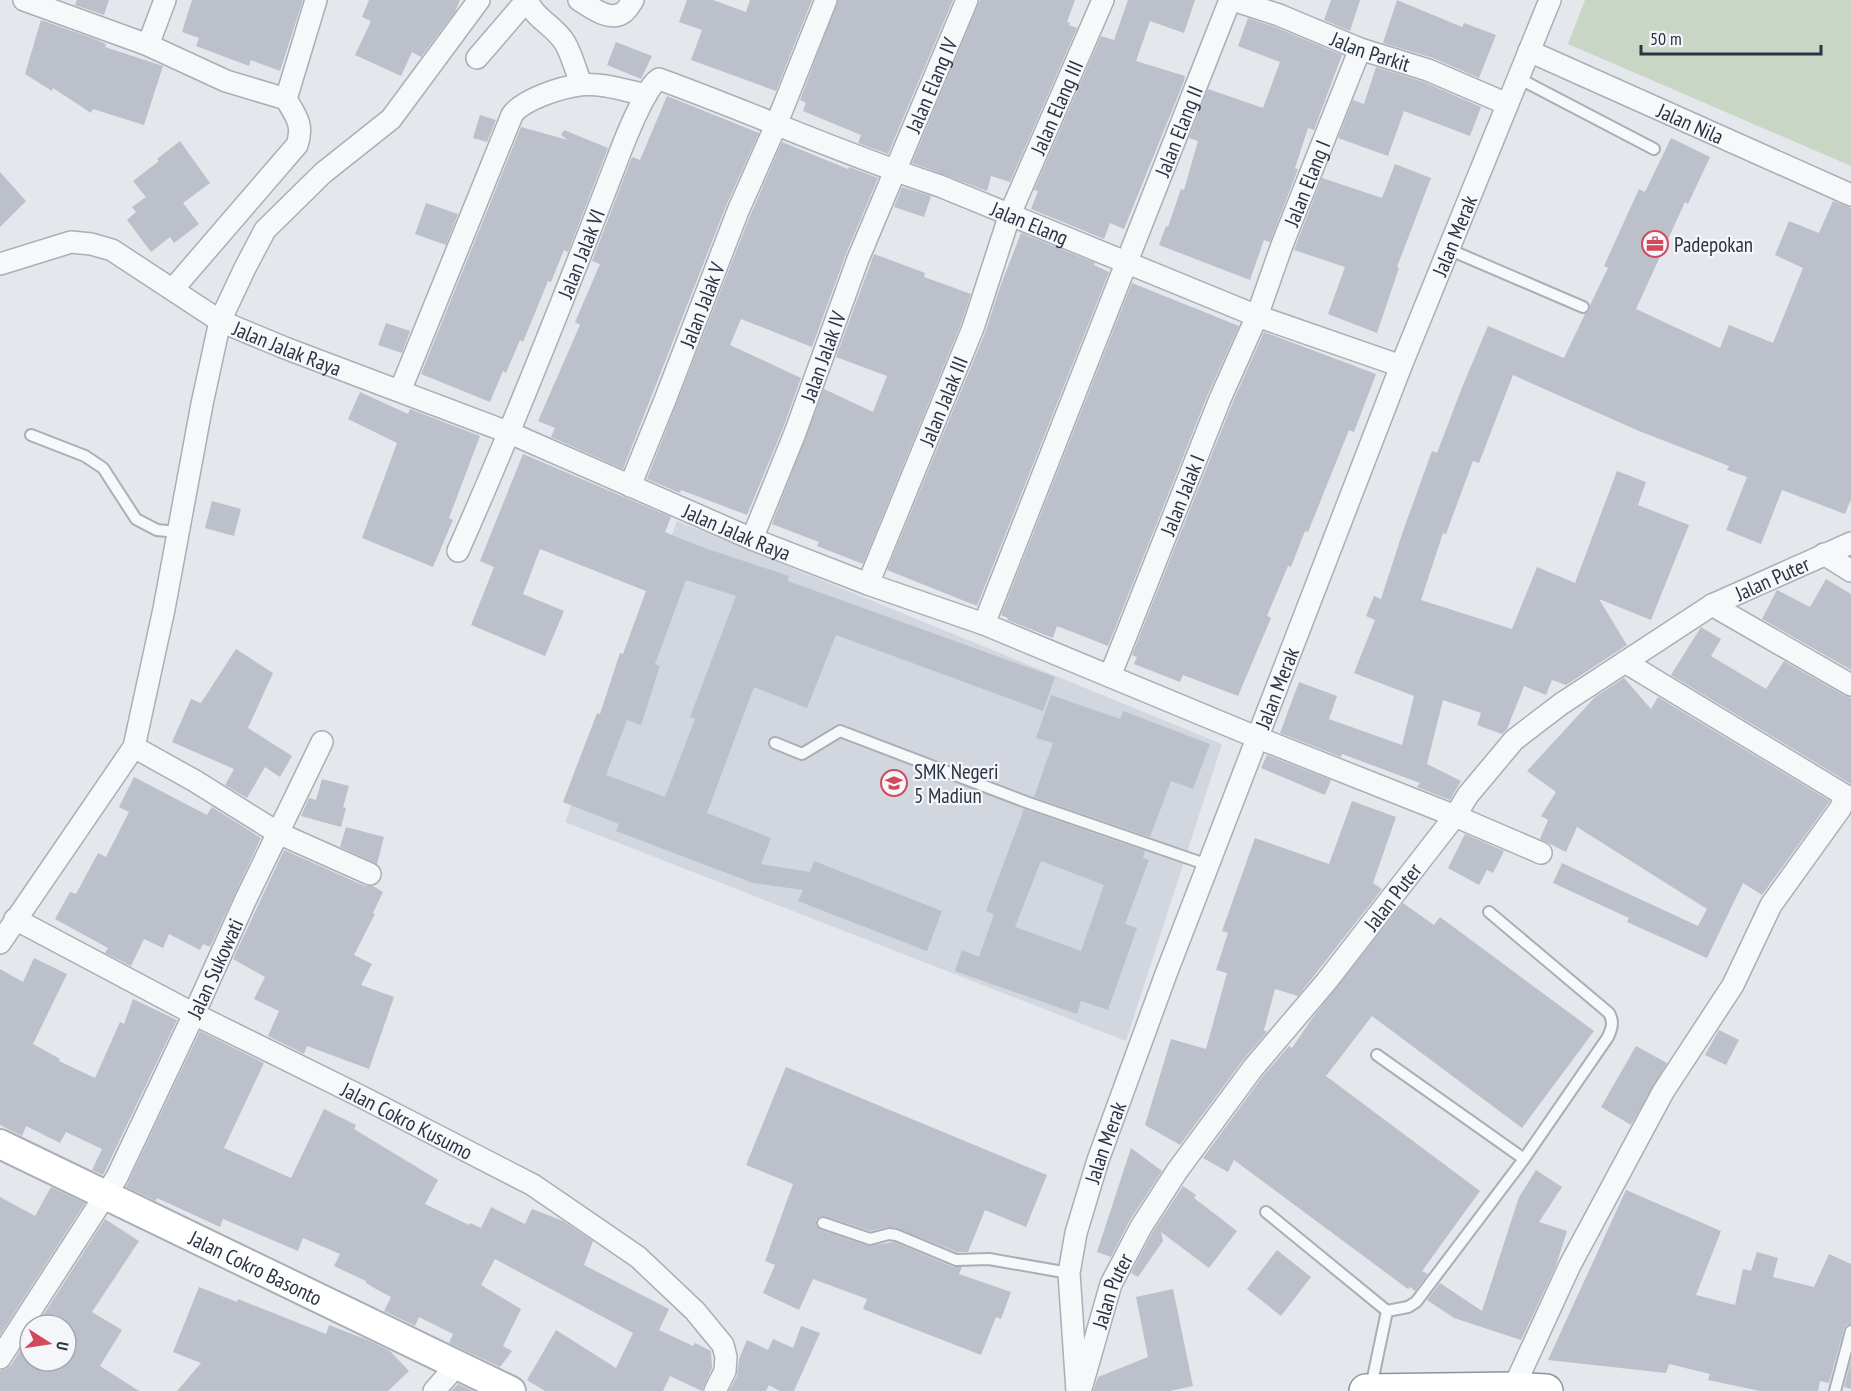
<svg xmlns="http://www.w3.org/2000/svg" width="1851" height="1391" viewBox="0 0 1851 1391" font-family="'PT Sans Narrow',sans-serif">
<rect width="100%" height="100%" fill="#e4e7ec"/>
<path fill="#d2d6de" d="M677,521L1222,744L1126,1041L565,822Z"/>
<path fill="#c9d6c5" d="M1585,0H1851V166L1568,44Z"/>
<path fill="#bbc0ca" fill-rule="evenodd" d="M77,0H109L104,15L75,5Z
M192,0H303L280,71L251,60L249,66L196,46L199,38L182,32Z
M369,0H460L455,12L421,57L412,52L401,76L355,55L371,21L362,17Z
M687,0H713L746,12L750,0H812L776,91L691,60L702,30L679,22Z
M838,0H953L888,154L858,143L861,135L803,111L806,103L800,100Z
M980,0H1075L1067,22L1070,23L1069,25L1077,28L1010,182L991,176L987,191L912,163Z
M1128,0H1195L1184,33L1150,21L1136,61L1185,76L1184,81L1124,229L1110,223L1104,239L1031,209L1038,191L1034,190L1101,36L1114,40Z
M1331,0H1360L1350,31L1324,20Z
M1397,0L1462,27L1464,23L1496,35L1479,78L1433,58L1383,43Z
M1248,18L1275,27L1342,55L1314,130L1308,128L1295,168L1298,169L1270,242L1264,240L1250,280L1159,245L1166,226L1168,227L1181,189L1184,190L1198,141L1189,138L1208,89L1263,108L1280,62L1238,46Z
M41,20L95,39L106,44L105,47L163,66L144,125L93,109L91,113L53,88L52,91L25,74Z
M616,42L652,56L641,79L607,65Z
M1376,67L1424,82L1481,107L1470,136L1404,111L1388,156L1338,138L1353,100L1364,104Z
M667,96L759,133L726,206L623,469L551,437L555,428L538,421L580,325L575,322L600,264L592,261L632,157L640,160Z
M480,115L496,120L487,142L473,138Z
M521,127L568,140L561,135L564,130L608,148L568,252L564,250L551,282L548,281L523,342L520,340L506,373L503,371L490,402L421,374Z
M1671,138L1710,157L1688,204L1685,202L1636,309L1720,348L1729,325L1773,343L1803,268L1775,255L1789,221L1819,233L1833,201L1851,208V499L1845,514L1782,490L1761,544L1726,530L1747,477L1727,470L1729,466L1639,431L1513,375L1479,463L1473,461L1446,534L1443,533L1421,600L1512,629L1537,567L1575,583L1617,471L1646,482L1638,505L1689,525L1651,620L1599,599L1627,645L1566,685L1552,680L1546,695L1524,686L1507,729L1502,734L1477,725L1481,713L1443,700L1427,764L1461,781L1450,800L1417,787L1420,783L1342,754L1341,757L1280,733L1299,682L1337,696L1329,719L1402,745L1414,696L1354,673L1375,620L1366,616L1374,596L1381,599L1403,531L1432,451L1437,453L1463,385L1488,326L1564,358L1585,314L1590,310V305L1608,268L1604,266L1639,189L1645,192Z
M180,141L210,183L183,203L199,224L174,243L170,237L151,252L127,220L136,212L132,207L146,197L133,181L159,161L157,159Z
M782,142L848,169L849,167L878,178L846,254L812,347L741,319L730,345L801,378L783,428L747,515L681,490L680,493L647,479L750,216Z
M1395,164L1431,178L1397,267L1399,268L1377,333L1328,314L1345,267L1294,250L1322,178L1382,198Z
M0,172L26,201L0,227Z
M902,187L931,196L924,217L894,207Z
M426,203L458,214L446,245L415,234Z
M1021,233L1095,263L1094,265L1109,272L977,606L887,570L985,333L1000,287Z
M874,254L925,273L924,277L971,294L961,324L863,564L817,546L819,542L772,524L824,389L873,412L887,376L836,357Z
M1132,283L1239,326L1208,394L1108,646L1057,626L1053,638L1007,620L1008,618L1001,615Z
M386,323L410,331L402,353L378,345Z
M1264,332L1376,374L1354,432L1349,430L1308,532L1305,531L1291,567L1288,566L1267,616L1271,618L1238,696L1183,675L1180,682L1134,664L1137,657L1132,655L1232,404Z
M360,392L408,414L410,409L480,436L449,518L453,520L433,567L362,538L397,443L348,419Z
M523,454L671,517L665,532L699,546L789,576L788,581L1055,677L1043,711L836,635L807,708L754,687L707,813L771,838L761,864L810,872L814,861L942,911L927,951L798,901L803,890L753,883L616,831L619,824L563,802L597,713L600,714L620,653L623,654L646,591L540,549L523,594L564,611L545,656L471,625L494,567L480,561ZM686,580L736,596L690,717L695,719L665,797L606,775L627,720L641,725L660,666L655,664Z
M212,501L241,509L234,536L205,528Z
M1826,579L1851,594V670L1762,619L1777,590L1810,607Z
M1701,627L1721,639L1711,656L1766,689L1784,661L1845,696L1851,698V784L1671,675Z
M236,649L273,673L248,728L292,756L280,777L265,767L247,798L225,785L234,769L172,742L191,699L201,703Z
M1624,678L1651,709L1658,697L1830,801L1762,895L1743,883L1707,958L1627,922L1629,918L1553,883L1562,863L1698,926L1707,909L1577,827L1566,852L1540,839L1548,820L1541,816L1556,792L1527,771L1595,697Z
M1051,695L1120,719L1123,711L1210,744L1193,789L1171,781L1150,837L1034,797L1053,743L1036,738Z
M1267,755L1331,780L1325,795L1261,768Z
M134,777L207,815L212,807L261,838L210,947L203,944L200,950L169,934L163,948L144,939L131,966L105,953L108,948L55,919L70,892L76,894L98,853L106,857L129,812L119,807Z
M322,779L349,786L343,807L346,808L341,827L301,816L309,798L316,800Z
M1352,801L1396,817L1373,883L1382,889L1298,996L1275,989L1264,1030L1267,1032L1243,1060L1180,1145L1145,1125L1171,1039L1206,1049L1227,973L1216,970L1228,933L1222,931L1255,838L1329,864Z
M1024,809L1145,851L1143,858L1149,860L1125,924L1137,928L1108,1010L1081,1001L1077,1014L955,971L962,950L979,957L994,914L986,911ZM1041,861L1104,885L1081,951L1015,927Z
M346,827L384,837L377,864L340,847Z
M1465,834L1504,851L1493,873L1487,870L1479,885L1448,868Z
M284,850L365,886H373L383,892L373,913L375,914L354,955L372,964L361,985L394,997L369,1069L307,1046L304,1054L268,1036L279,1011L254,999L265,977L233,959Z
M1403,903L1434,925L1440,917L1594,1031L1522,1128L1372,1016L1326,1076L1480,1191L1422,1271L1428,1274L1415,1291L1410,1287L1408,1289L1234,1160L1228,1172L1203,1158L1263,1076L1289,1046L1292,1048L1313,1017Z
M34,958L67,974L33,1044L60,1059L59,1061L95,1078L120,1022L124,1024L133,999L177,1020L103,1175L92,1170L102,1149L66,1132L60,1143L26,1126L22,1136L0,1125V969L23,982Z
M1719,1030L1739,1040L1726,1065L1705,1055Z
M200,1031L264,1063L224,1148L291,1178L324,1109L356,1125L354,1129L438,1180L425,1204L469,1225L470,1223L481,1228L491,1207L525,1224L532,1209L563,1221L593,1241L584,1265L669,1309L659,1330L693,1346L695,1343L711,1351L712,1368L702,1391L670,1376L663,1391H545L527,1380L556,1330L616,1368L633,1333L495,1259L481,1285L521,1309L503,1346L512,1351L500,1367L449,1343L453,1334L419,1317L415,1326L384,1311L391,1297L376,1289L366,1283V1281L334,1266L340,1254L303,1238L298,1251L223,1219L220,1227L157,1198L156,1201L126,1187Z
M1636,1046L1667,1063L1631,1125L1601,1107Z
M786,1067L1047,1175L1026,1227L985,1210L968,1252H957L897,1228L888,1227L870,1231L825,1216H821L816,1220V1225L821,1230L868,1246L894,1242L953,1267H962L959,1274L1011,1292L1001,1319L996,1317L981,1355L863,1309L867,1299L813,1279L799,1310L763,1293L775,1265L765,1261L793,1184L746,1165Z
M1131,1148L1162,1171L1130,1220L1111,1257L1097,1252Z
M1536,1170L1562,1187L1539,1222L1567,1231L1555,1268L1521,1340L1454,1318L1427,1300L1440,1283L1482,1311L1519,1197Z
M1183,1186L1196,1195L1194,1198L1237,1231L1209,1268L1161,1232L1163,1241L1138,1277L1131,1273L1152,1233Z
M51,1187L85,1203L0,1335V1197L35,1216Z
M1626,1190L1721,1231L1696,1295L1735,1305L1743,1269L1751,1271L1757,1252L1778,1258L1773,1277L1814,1287L1829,1254L1851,1264V1324L1846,1325L1844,1329L1829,1383L1820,1381L1818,1391H1760L1708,1380L1710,1374L1669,1364L1666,1373L1548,1360Z
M105,1219L139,1241L92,1312L122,1330L100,1366L139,1391H0V1371L6,1369L11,1365L30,1335V1361H66V1325H37Z
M1277,1250L1311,1277L1281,1316L1247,1289Z
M199,1287L237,1302L238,1299L326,1334L329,1325L370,1341L390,1351L409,1371L388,1391H177L201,1363L173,1352Z
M1173,1289L1193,1386L1170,1391H1093L1098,1377L1148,1357L1136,1297Z
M801,1326L820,1333L794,1391H779L769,1385L766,1391H729L737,1376L739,1359L747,1340L768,1350L773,1339L793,1348Z
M1851,1360V1389L1844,1387Z
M458,1384L473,1391H451Z"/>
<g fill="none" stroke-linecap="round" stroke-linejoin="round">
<defs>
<path id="lane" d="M1518,78L1654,149
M1448,249L1583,307
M31,435L85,456L103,468L136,519L157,530L178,532
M775,743L802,754L840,731L1026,802L1208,865
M1377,1055L1524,1159
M1266,1212L1387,1311
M823,1223L870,1239L889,1234L896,1235L956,1260L989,1259L1069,1273
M1371,1387L1387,1311L1408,1307L1416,1302L1524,1159L1608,1037C1612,1028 1614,1022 1609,1013L1489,912
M1835,1391L1851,1331"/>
<g id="street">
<path d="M24,0L148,45L226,81L286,99C296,116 304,125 297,145L173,289"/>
<path d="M527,0C535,19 555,26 565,43C572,55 576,71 581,84"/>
<path d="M579,0C591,7 610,23 624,12C628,9 631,3 633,0"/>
<path id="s1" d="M1233,0L1279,15L1360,49L1428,70L1507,104"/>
<path d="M148,45L165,0"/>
<path id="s2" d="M1529,51L1851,195"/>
<path d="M477,58L526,1"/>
<path d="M286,99L316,0"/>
<path id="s3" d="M0,264L71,242L91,244L112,250L220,321L285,348L510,433L752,539L868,584L984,624L1256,737L1455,816L1541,853"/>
<path d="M400,391L512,115C522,100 561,87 580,85C599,82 627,91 646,95"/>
<path id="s4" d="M630,486L665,400L738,211L776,125L826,0"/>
<path id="s5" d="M752,539L795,433L858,259L967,0"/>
<path id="s6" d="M458,551C515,423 566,293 616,163C622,147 646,84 659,79C753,113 845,155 940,186L1257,316L1401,366"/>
<path d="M1824,554L1851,571"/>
<path id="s7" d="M868,584L973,328L1010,214L1103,0"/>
<path d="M1712,605L1851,685"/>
<path id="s8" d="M984,624L1230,0"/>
<path d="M1625,662L1846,796"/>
<path id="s9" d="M1110,676L1220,399L1257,316L1282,245L1360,49"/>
<path d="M134,747L195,781L278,833L370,874"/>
<path id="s10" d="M15,919L194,1014L360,1096L533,1185L638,1257L695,1311L723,1345L726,1357L725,1371L715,1391"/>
<path d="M0,943L134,747L164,609L202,404L220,321L245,268L265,230L323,173L391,119L479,0"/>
<path id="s11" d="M0,1358L117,1177L194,1014L245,901L322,742"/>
<path id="s12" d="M1082,1385L1111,1284L1141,1227L1177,1171L1253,1068L1326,982L1455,816L1468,795L1514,740L1561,704L1712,605L1851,543"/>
<path d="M1513,1389L1570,1265L1663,1092L1733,985L1771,905L1840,809L1846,796L1851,799"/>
<path d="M434,1391L457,1365"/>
<path id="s13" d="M1077,1391L1069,1273L1076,1233L1098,1160L1166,974L1401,366L1550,0"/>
</g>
<g id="secondary">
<path id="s14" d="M0,1144L511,1391"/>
</g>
<path id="highway" d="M1366,1391L1513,1389L1546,1391"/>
</defs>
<use href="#lane" stroke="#a9aeb7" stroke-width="14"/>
<use href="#street" stroke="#a9aeb7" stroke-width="24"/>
<use href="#secondary" stroke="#a9aeb7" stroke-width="32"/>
<use href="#highway" stroke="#8b94a3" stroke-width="36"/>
<use href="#lane" stroke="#f7f8fa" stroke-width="10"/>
<use href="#street" stroke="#f7f8fa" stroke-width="21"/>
<use href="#secondary" stroke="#fff" stroke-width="28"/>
<use href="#highway" stroke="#fff" stroke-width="33"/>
</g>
<defs>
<symbol id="office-ring" viewBox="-11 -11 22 22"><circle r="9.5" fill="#f4f6f9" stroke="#d1495b" stroke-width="1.5"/><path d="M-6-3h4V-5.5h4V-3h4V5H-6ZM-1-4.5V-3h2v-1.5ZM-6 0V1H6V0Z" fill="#d1495b"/></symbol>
<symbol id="school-ring" viewBox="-11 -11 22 22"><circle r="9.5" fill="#f4f6f9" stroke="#d1495b" stroke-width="1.5"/><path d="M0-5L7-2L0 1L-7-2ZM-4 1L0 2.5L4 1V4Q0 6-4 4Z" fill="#d1495b"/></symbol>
</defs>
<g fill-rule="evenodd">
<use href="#office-ring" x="1640" y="229" width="30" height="30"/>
<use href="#school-ring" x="879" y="768" width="30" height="30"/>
</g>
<g text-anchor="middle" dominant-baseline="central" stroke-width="4.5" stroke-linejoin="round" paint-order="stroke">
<g font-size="21" fill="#2b3445" stroke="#f4f6f9">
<text stroke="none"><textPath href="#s1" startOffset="147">Jalan Parkit</textPath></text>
<text stroke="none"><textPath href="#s5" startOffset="488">Jalan Elang IV</textPath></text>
<text stroke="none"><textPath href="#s7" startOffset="513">Jalan Elang III</textPath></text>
<text stroke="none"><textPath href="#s2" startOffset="177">Jalan Nila</textPath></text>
<text stroke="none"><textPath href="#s8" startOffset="530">Jalan Elang II</textPath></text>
<text stroke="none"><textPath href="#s9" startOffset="531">Jalan Elang I</textPath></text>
<text stroke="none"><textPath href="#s6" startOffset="912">Jalan Elang</textPath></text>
<text stroke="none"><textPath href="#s13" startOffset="1226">Jalan Merak</textPath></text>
<text stroke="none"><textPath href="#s6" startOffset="322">Jalan Jalak VI</textPath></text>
<text stroke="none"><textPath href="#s4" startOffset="195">Jalan Jalak V</textPath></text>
<text stroke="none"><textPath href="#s3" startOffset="318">Jalan Jalak Raya</textPath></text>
<text stroke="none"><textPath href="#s5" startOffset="196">Jalan Jalak IV</textPath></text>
<text stroke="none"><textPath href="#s7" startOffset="198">Jalan Jalak III</textPath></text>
<text stroke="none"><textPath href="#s9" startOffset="195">Jalan Jalak I</textPath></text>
<text stroke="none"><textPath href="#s3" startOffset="804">Jalan Jalak Raya</textPath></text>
<text stroke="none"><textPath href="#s12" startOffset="1089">Jalan Puter</textPath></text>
<text stroke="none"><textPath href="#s13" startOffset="740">Jalan Merak</textPath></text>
<text stroke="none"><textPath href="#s12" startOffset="585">Jalan Puter</textPath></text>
<text stroke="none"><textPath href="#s11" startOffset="446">Jalan Sukowati</textPath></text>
<text stroke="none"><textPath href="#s10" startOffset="441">Jalan Cokro Kusumo</textPath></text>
<text stroke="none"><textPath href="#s13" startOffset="254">Jalan Merak</textPath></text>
<text stroke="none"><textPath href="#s14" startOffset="284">Jalan Cokro Basonto</textPath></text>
<text stroke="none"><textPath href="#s12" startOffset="99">Jalan Puter</textPath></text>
</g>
<g font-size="21" fill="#2b3445" stroke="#f4f6f9" text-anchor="start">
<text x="1674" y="244">Padepokan</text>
<text x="914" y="771">SMK Negeri<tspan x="914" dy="24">5 Madiun</tspan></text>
</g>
</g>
<g transform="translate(48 1343) rotate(102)"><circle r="28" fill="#f4f6f9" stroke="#a4a8b1" stroke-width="1.5"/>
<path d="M0-4.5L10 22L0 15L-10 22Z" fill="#d1495b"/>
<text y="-9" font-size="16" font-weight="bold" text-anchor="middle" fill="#2b3445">U</text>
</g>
<path d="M1641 45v9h180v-9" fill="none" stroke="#2b3445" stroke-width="3"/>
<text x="1650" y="45" font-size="18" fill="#2b3445" stroke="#f4f6f9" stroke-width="4.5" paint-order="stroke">50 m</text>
</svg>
